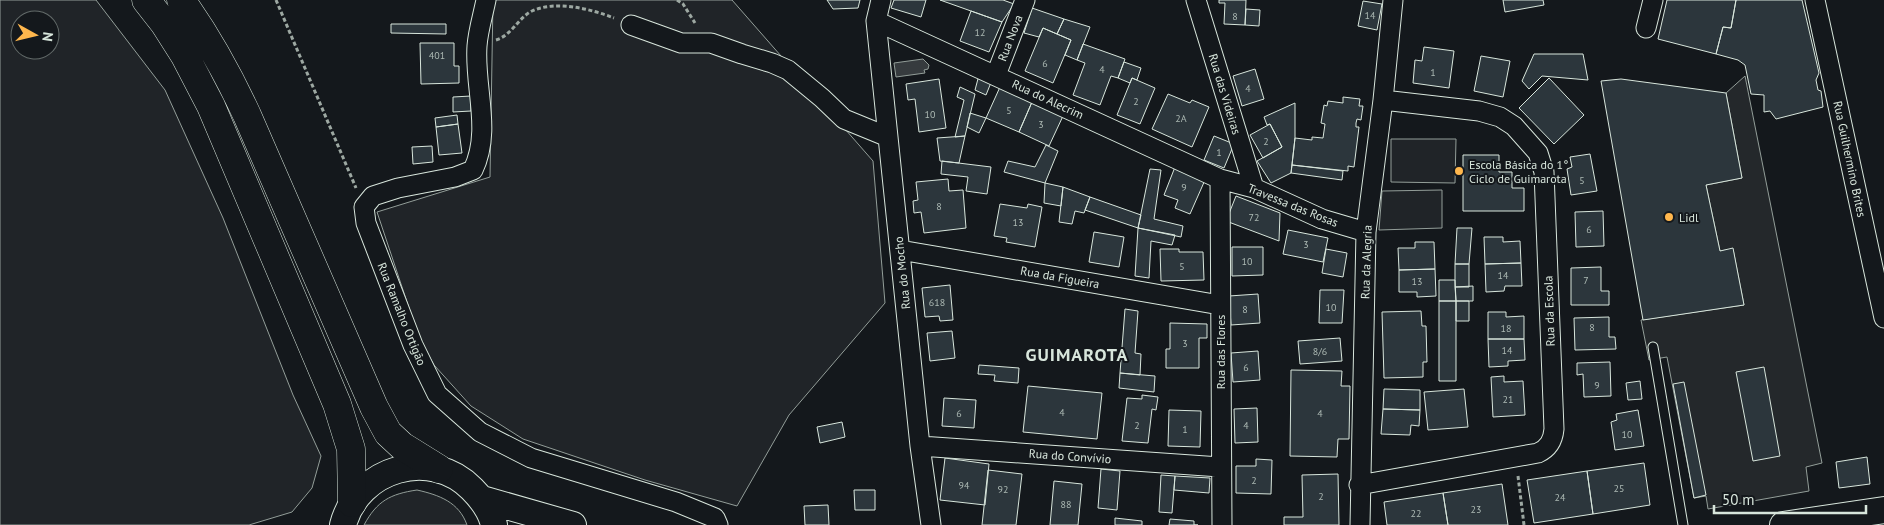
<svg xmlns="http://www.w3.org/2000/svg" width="1884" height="525" viewBox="0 0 1884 525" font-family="'PT Sans',sans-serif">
<rect width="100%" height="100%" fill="#14181c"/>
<path fill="#202428" stroke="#939e99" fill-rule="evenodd" d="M0,0H96L165,90L223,218L293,395L321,456L312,488L292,512L249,525H0ZM20,20H50V50H20Z
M493,0H732L873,161L885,303L789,415L737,506L645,480L523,439L471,406L434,365L419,338L377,212L490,177Z
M1391,139H1456L1455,183L1391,182Z
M1442,190V228L1379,230L1382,191Z
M417,490C439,495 459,502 467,525H364C377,501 390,494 417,490Z"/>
<path fill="#24282b" stroke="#939e99" d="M1745,76L1822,463L1806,467L1809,491L1708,509L1706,496L1694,498L1667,357L1649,360L1641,320L1744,305L1733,249L1720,251L1706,185L1742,178L1726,93Z"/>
<path fill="#363b3e" stroke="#939e99" d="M923,59L929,65L928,69L924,70L925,73L896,77L894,63Z"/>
<path fill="#2c363c" stroke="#d8e6dc" d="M827,0H860L858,8L833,9Z
M894,0H926L921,17L891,8Z
M940,0H1003L1014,4L1002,22Z
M1219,0H1246L1245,25L1224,24L1225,3H1219Z
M1503,0H1543L1544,5L1505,12Z
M1667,0H1736L1731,28L1723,27L1716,54L1658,39Z
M1736,0H1802L1819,73L1816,80L1818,90L1821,91L1823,107L1776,119L1770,111L1764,112V95L1751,94L1745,65L1738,60L1716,54L1723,27L1731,28Z
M1363,1L1382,4L1377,30L1358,26Z
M1032,8L1064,19L1057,34L1043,28L1039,37L1024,33Z
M1246,9L1260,10L1259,26L1245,25Z
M971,11L1002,22L989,52L960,41Z
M1064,19L1090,27L1077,60L1065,55L1071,40L1057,34Z
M391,24H446V34L391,33Z
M1043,28L1071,40L1053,83L1025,71Z
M420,43H454V66H459V83L421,84Z
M1083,44L1125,59L1118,78L1111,76L1100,105L1073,95L1085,63L1077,60Z
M1424,47L1454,51L1449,88L1413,83L1415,60L1422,61Z
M1534,54H1583L1588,80L1542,76L1529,89L1522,81Z
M1481,56L1510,61L1503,97L1474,91Z
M1124,62L1141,68L1137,80L1132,78L1130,83L1118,78Z
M1255,69L1264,99L1242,106L1233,76Z
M979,75L992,80L986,95L975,90Z
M1132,78L1155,88L1140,124L1117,115Z
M1549,78L1584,115L1554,144L1519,108Z
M939,79L946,128L919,132L915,99L908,100L906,84Z
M1621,79L1726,93L1742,178L1706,185L1720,251L1733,248L1744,305L1643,320L1601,81Z
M960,87L975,94L965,136L955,137L964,100L957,97Z
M1000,87L1032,102L1019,132L986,118Z
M1168,94L1190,103L1192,100L1209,107L1192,147L1152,129Z
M471,96V111L453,112V97Z
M1343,97L1360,99L1359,106H1363L1361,120L1357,119L1356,123V127H1359L1354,167L1348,166V171L1292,165L1295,138L1312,140V137L1323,138L1325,124L1321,123L1324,105L1327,106L1328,101L1343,103Z
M1032,102L1063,116L1049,146L1019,132Z
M1295,103V138L1291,173L1271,183L1257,161L1282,147L1270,124L1267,125L1264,117Z
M970,113L986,118L979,133L967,127Z
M457,115L458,124L436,127L435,118Z
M458,124L462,153L439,155L436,127Z
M1270,124L1282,147L1263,158L1250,135Z
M965,136L959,163L940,161L937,138Z
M1214,136L1234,144L1224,168L1204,160Z
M1046,145L1058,151L1045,183L1004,172L1008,161L1035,167Z
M432,146L433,162L413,164L412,147Z
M1590,154L1597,191L1571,195L1567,169L1572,167L1570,157Z
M1463,155H1499V172H1512V188H1524V211H1463Z
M942,161L991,167L987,194L966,191L968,177L941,174Z
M1292,165L1343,171L1342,180L1291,173Z
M1175,167L1205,180L1190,214L1175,208L1178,200L1164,195Z
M1150,169L1161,170L1154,219L1183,226L1181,237L1138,228Z
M948,179L949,191L963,190L966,228L924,233L921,212L914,213L913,201L918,200L916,182Z
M1045,183L1063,187L1061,206L1044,203Z
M1063,187L1090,197L1084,213L1075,211L1072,224L1059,222Z
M1236,196L1280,213L1279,241L1226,221Z
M1090,197L1141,215L1138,228L1085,210Z
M1000,204L1027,208L1028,204L1042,207L1035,247L1006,242L1007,238L994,236Z
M1603,211L1604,246L1576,247L1575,212Z
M1138,228L1175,235L1172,245L1151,241L1149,278L1135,276Z
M1457,228H1472L1469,264H1455Z
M1288,230L1328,238L1323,262L1283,254Z
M1094,232L1124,237L1119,267L1089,262Z
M1484,237H1503V242L1520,241L1521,263L1485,264Z
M1415,242H1434L1435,269L1399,270L1398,248H1415Z
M1232,247H1263V275L1232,276Z
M1160,249H1179V252H1203L1204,280L1161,281Z
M1326,249L1347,253L1343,277L1322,273Z
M1521,263L1522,286H1505L1504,291L1486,292L1485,264Z
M1455,264H1469V287H1455Z
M1601,267V291H1609V305H1571V268Z
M1435,269L1436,296L1417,297V292H1399V270Z
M1439,280H1455L1456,301H1439Z
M950,285L953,320L940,321L939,316L925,317L922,288Z
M1473,286V301H1456L1455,287Z
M1320,290H1344L1342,323H1319Z
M1258,294L1260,323L1231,325L1229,296Z
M1439,301H1456V381H1439Z
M1456,301H1469V321H1456Z
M1125,309L1138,311L1135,353L1141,354L1140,375L1120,373Z
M1421,311L1422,326H1426L1427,362H1423V377L1384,378L1382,312Z
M1488,312H1506V317L1524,316V339H1488Z
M1609,317V337H1615L1616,349L1575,350L1574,318Z
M1170,323L1207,324V338H1199V368H1166V349H1170Z
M952,331L955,358L930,361L927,333Z
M1340,338L1342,361L1300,364L1298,341Z
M1488,339H1524L1525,360L1508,361V366L1489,367Z
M1258,351L1260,380L1233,382L1231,353Z
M1610,362L1611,396L1584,397L1583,374L1577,375V363Z
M979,365L1019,368L1018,383L994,381L995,375L978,374Z
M1764,367L1780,456L1753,461L1736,372Z
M1291,370L1342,371L1341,386H1350L1349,439H1338L1337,457L1290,456Z
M1120,373L1155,376L1154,392L1119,388Z
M1504,376V382L1523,381L1525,415L1493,417L1491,377Z
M1640,381L1642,399L1628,400L1626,383Z
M1684,382L1706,495L1694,498L1673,384Z
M1028,386L1102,393L1097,439L1023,432Z
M1384,389L1420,390V410L1383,409Z
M1464,389L1468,427L1428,430L1424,392Z
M1142,395L1158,397L1156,410L1152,409L1148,443L1122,441L1127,398L1142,399Z
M944,398L976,400L974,428L942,426Z
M1257,408L1258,442L1235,443L1234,409Z
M1383,409L1420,410L1419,426L1411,425L1410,435L1381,434Z
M1169,410L1201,411L1200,447L1168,446Z
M1638,410L1644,446L1615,450L1611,422L1617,420L1616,414Z
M842,422L845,437L820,443L817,427Z
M1867,457L1870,484L1839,488L1836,462Z
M945,458L989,464L985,505L940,500Z
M1256,459L1272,460L1271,494L1236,493V466H1256Z
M1644,463L1650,505L1593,514L1587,471Z
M1101,469L1120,471L1117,510L1098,508Z
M988,470L1022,474L1016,525H982Z
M1587,471L1593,514L1534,523L1527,480Z
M1338,474L1339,525H1284V517H1303L1302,475Z
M1161,475L1175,476L1172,513L1159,512Z
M1175,476L1210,478L1209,493L1174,490Z
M1054,481L1082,484L1078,525H1050Z
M1502,484L1508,525H1448L1443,493Z
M854,490H875V510H855Z
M1443,493L1448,525H1387L1384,502Z
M828,505L829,525H805L804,506Z
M1115,518L1142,521V525H1115Z
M1170,519L1194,521V525H1198H1169Z"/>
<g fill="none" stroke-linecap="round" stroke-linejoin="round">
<defs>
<path id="lane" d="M1653,347L1683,525"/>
<path id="street" d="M486,0C483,15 478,31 477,46C474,87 492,131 473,170L455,177L398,188L373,196L364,207L366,223L413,345L437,394L480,432L531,458L676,502L715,518L718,525
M881,0L876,21L920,446L931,525
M1196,0L1254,188
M1815,0L1884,318
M876,21L1220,179L1254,188L1322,219L1366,232
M631,25L681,43H711L742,54L772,63L788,70L822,98L844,119L888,137
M1646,28L1653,0
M996,75L1025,0
M1220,179L1222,525
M900,250L1220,305
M920,446L1220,467
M1359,485L1538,453C1549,448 1553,440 1554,429L1544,172L1538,153L1514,126L1500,117L1479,111L1383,100
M1360,525L1366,232L1383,100L1393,0"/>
<path id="secondary" d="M482,499L573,525
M343,525C358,468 431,447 472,489C482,499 491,511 494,525
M1783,525L1884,510"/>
<path id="highway" d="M146,0L164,23L185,56L211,106L337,404L351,449L352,503
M181,0C207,36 228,74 247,115L374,407L388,433L402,446L439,469"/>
</defs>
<use href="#lane" stroke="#d8e6dc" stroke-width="11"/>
<use href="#street" stroke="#d8e6dc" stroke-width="21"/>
<use href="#secondary" stroke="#d8e6dc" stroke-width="28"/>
<use href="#highway" stroke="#d8e6dc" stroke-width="29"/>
<path stroke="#9da8a2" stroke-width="3" stroke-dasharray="4 2.5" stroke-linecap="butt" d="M276,0L356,188
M677,0L683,4L695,23
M496,40C512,35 518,18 532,11C556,0 591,9 614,18
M1518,476L1524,525"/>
<use href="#lane" stroke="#14181c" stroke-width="9"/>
<use href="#street" stroke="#14181c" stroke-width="19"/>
<use href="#secondary" stroke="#14181c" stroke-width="26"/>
<use href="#highway" stroke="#14181c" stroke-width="28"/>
</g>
<g fill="#ffb74d" stroke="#14181c" stroke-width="2">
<circle cx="1459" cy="171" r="5"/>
<circle cx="1669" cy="217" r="5"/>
</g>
<g text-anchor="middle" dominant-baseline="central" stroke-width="4" stroke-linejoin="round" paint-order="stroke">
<g font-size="10" fill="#adbab4">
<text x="1370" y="15">14</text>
<text x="1235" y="16">8</text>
<text x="980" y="32">12</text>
<text x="437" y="55">401</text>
<text x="1045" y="63">6</text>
<text x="1102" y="69">4</text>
<text x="1433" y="72">1</text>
<text x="1248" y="88">4</text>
<text x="1136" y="101">2</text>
<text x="1009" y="110">5</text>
<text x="930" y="114">10</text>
<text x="1181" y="118">2A</text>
<text x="1041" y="124">3</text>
<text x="1266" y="141">2</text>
<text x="1219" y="152">1</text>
<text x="1582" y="180">5</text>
<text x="1184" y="187">9</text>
<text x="939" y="206">8</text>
<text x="1254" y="217">72</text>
<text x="1018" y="222">13</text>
<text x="1589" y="229">6</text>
<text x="1306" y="244">3</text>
<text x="1247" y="261">10</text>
<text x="1182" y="266">5</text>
<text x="1503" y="275">14</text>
<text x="1586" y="280">7</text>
<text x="1417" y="281">13</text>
<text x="937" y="302">618</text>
<text x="1331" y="307">10</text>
<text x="1245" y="309">8</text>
<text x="1592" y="327">8</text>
<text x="1506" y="328">18</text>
<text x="1185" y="343">3</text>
<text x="1507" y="350">14</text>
<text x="1320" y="351">8/6</text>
<text x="1246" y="367">6</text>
<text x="1597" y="385">9</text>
<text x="1508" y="399">21</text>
<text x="1062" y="412">4</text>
<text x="959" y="413">6</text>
<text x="1320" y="413">4</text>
<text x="1137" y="425">2</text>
<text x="1246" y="425">4</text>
<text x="1185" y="429">1</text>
<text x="1627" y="434">10</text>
<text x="1254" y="480">2</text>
<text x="964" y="485">94</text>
<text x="1619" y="488">25</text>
<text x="1003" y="489">92</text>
<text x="1321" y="496">2</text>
<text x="1560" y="497">24</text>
<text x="1066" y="504">88</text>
<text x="1476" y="509">23</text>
<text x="1416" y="513">22</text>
</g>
<g font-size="12" fill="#d8e6dc" stroke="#14181c">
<text transform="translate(1010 38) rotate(-69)">Rua Nova</text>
<text transform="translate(1225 94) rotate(73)">Rua das Videiras</text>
<text transform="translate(1048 99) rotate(25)">Rua do Alecrim</text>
<text transform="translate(1850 159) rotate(78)">Rua Guilhermino Brites</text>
<text transform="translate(1293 205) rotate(22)">Travessa das Rosas</text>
<text transform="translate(1366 262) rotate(-88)">Rua da Alegria</text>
<text transform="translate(902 273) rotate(-96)">Rua do Mocho</text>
<text transform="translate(1060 277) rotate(10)">Rua da Figueira</text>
<text transform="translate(1549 311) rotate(-92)">Rua da Escola</text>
<text transform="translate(402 314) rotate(68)">Rua Ramalho Ortigão</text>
<text transform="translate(1220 352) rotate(-90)">Rua das Flores</text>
<text transform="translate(1070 456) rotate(4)">Rua do Convívio</text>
</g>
<g font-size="12" fill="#d8e6dc" stroke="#14181c" text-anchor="start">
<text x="1469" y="164">Escola Básica do 1°<tspan x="1469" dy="14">Ciclo de Guimarota</tspan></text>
<text x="1679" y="217">Lidl</text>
</g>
<g font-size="18" font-weight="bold" letter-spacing="1" fill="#d8e6dc" stroke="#14181c">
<text x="1077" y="354">GUIMAROTA</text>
</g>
</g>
<g transform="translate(35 35) rotate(98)"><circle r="24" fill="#14181c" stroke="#626a69"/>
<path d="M0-4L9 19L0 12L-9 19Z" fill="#ffb74d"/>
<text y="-8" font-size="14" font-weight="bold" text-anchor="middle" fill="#d8e6dc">N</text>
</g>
<path d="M1714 505v8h152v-8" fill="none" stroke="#d8e6dc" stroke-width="2.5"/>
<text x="1722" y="505" font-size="15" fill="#d8e6dc" stroke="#14181c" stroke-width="4" paint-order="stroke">50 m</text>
</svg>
